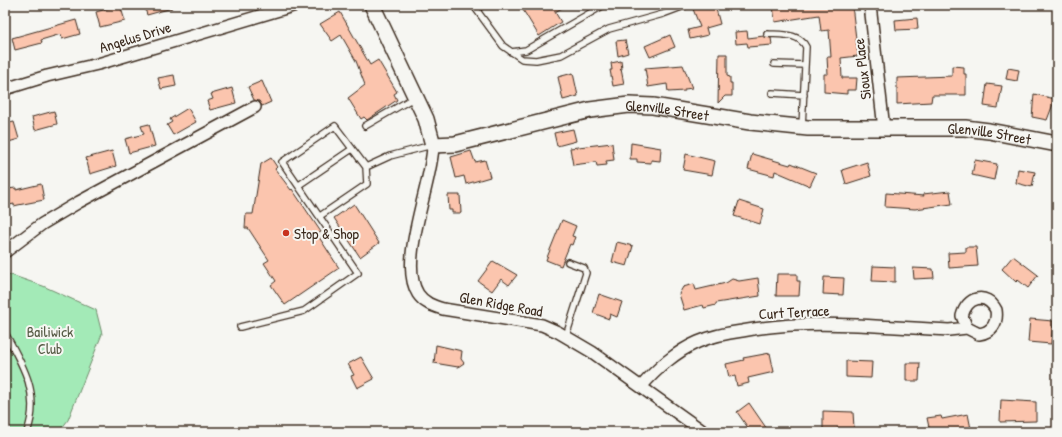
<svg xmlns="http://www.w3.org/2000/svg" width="1062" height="437" viewBox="0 0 1062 437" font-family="'Patrick Hand',sans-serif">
<rect width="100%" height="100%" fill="#f6f6f2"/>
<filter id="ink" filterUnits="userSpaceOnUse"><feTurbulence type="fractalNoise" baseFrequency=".025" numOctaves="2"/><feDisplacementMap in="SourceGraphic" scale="8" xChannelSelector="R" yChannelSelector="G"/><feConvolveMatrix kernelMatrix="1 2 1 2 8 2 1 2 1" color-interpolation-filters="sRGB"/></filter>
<g filter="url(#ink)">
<path fill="#a3eab7" stroke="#6f8a6a" d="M5,273L43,286L96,310L102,334L68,420L59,432H5Z"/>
<path fill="#fbc5ae" stroke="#3b2a1e" d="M120,5L125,21L100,27L96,12Z
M144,5H171L172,8L147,15Z
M520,5H567L555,12L561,22L539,36Z
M702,5H715L720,24L706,28L708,35L690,39L688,30L700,27L693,9Z
M773,5H852L858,56L841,58L842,78H857L856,90H847V94L824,92V74H828L827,57H831L829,30L821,31L819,15L775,22Z
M340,12L370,65L378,60L397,92L394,94L397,100L367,120L364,117L361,119L348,98L365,85L356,61L341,35L332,41L320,24Z
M917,18L918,29L896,30L895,20Z
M76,20L80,34L62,39L61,34L41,40L42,43L15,50L12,38Z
M747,31L748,38L764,36L771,38L772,45L748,47L747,43L736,44L735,32Z
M670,35L675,47L650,57L645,46Z
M625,40L628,53L618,56L616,41Z
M719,54H727V76L730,77V83H732V96H725L718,103Z
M621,61L622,69L620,70L621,69L624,84L613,86L610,70H612L611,63Z
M683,65L692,88L685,89V91L668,92L667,84L648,87L645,68Z
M952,66L964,67V74H966V95H932L931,102L897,104V78L952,76Z
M1008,68L1019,70L1017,81L1006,79Z
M573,73L578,96L563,100L558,77Z
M174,75L176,86L161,89L158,78Z
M262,81L271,102L262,106L259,101L254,100L248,87Z
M987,84L1002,86L998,108L984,106Z
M232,88L236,103L210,110L207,101L213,99L211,94Z
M1034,94L1055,99L1047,120L1032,117Z
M188,108L196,122L173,135L167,125L172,122L170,119Z
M54,111L57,124L35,130L32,117Z
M14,122L19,139L5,143V124Z
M149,124L155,146L129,153L125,139L144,134L141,126Z
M573,129L576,141L557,146L554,133Z
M612,143L614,160L606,161L607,165L597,166L596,162L573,165L570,148Z
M631,143L661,148L660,161L651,160V163L637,162V159H630Z
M112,151L116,166L90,174L86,158Z
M471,151L475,162L485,160L490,177L466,184L464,176L456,178L451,157Z
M686,154L715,161L712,175L683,170Z
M752,154L790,165L791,163L816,173L810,186L775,171L774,176L748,169Z
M271,158L277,167L275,169L291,190L292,189L321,232L317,234L339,268L285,305L271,285L276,281L264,263L269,260L248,228H245L246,214H253L261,164Z
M975,160L997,164L994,180L972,175Z
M867,162L871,176L846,184L842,170Z
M1018,169L1035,172L1032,187L1016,183Z
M41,184L44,200L18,205L14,206V204L5,206V193L7,192V189L16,188V190Z
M950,191L952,204L915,209L885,207L886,193L924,196L923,194Z
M448,195H460L461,213H452V210H449Z
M739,201L764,209L760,224L734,216Z
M354,204L379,243L360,257L334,218Z
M562,220L576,226L572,236L575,237L572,245L570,244L561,266L546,260Z
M617,242L633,246L627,266L612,262Z
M966,247H976L978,266L949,268L948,253L966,252Z
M1013,256L1038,275L1028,288L1018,280L1016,282L1002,269Z
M493,261L517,275L509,285L501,279L492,291L478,281Z
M873,266L895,267V282L872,281Z
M913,268L933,269L934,278L914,279Z
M777,274H797V281H800L799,296H776Z
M824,277L844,278L843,295L823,294Z
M758,278L760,296L716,303V305L704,308L703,305L684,310L679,294L683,287L694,284L696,290L726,283L732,279L739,281Z
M599,294L622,302L617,317L610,314L609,319L593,313Z
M1030,319L1053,321L1051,344L1028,342Z
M436,345L462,351L461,359L464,363L458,367L434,363Z
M770,353L774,372L748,378L749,383L737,386L735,376L729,377L726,364L744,360L743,358Z
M361,357L374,379L357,388L351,376L354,375L348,364Z
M846,361L872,362L871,378L846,377Z
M906,363H920L919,381H906Z
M1001,400L1036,402V421L1000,422Z
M749,403L769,432H751L737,412Z
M823,411L853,412L854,428H837V432H823Z
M968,414L971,429L951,432H930L927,418L941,416L942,419Z"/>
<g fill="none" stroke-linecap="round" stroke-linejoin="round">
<defs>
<path id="lane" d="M473,5L503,46L522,59L536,60L561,55L609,29L663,14L687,5
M477,10L482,5
M767,34C782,35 799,33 806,47L802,127
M511,52L526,50L604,5
M774,64L805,65
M772,93L804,95
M365,126L415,97
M366,167L390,156L432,145
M299,185L352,149
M240,327L304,311L358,273L282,162L335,126L366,167L367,184L320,216
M5,333C23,365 41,395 27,432
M566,336L586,273L584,268L568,262"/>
<path id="street" d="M870,5L884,129
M5,89L47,76L98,64L296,5
M433,145C433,182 397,261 418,294C424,303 433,306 443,309L542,325L558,332L592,352L704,432
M5,252L42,224L79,202L255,107
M641,387C656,369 677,351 698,342C712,336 727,333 742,331C810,318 880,327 949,330L967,328L979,334C992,332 998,323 996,310C986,291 967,297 962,316L967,328"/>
<g id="secondary">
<path id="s1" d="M372,5L426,119L433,145L455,144L590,110L629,105L653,106L750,122L808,128H965L989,131L1057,144"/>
</g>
</defs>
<use href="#lane" stroke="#3b2a1e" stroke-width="8"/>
<use href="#street" stroke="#3b2a1e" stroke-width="14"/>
<use href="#secondary" stroke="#3b2a1e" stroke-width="18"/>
<use href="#lane" stroke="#f6f6f2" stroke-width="5.5"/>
<use href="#street" stroke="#f6f6f2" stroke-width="11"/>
<use href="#secondary" stroke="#f6f6f2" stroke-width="15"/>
</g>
</g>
<circle fill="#c8321e" stroke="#f6f6f2" stroke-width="1.5" cx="286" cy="233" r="4"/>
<g text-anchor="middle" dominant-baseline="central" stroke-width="4" stroke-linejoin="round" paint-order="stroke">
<g font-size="15" fill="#3b2a1e" stroke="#f6f6f2">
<text transform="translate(135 37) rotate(-17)">Angelus Drive</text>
<text transform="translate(862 69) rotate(-97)">Sioux Place</text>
<text stroke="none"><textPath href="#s1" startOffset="392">Glenville Street</textPath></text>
<text stroke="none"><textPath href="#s1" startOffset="716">Glenville Street</textPath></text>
<text transform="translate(501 304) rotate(10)">Glen Ridge Road</text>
<text transform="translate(794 312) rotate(-3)">Curt Terrace</text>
</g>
<g font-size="15" fill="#3b2a1e" stroke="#f6f6f2" text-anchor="start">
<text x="294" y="233">Stop &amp; Shop</text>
</g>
<g font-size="15" fill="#555a44" stroke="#f6f6f2">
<text x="50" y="331">Bailiwick<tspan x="50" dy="17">Club</tspan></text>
</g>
</g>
<rect width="1062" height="437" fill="none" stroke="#f6f6f2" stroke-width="20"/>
<rect x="10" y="10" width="1042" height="417" fill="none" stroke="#3b2a1e" stroke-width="1.5" filter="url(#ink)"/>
</svg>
